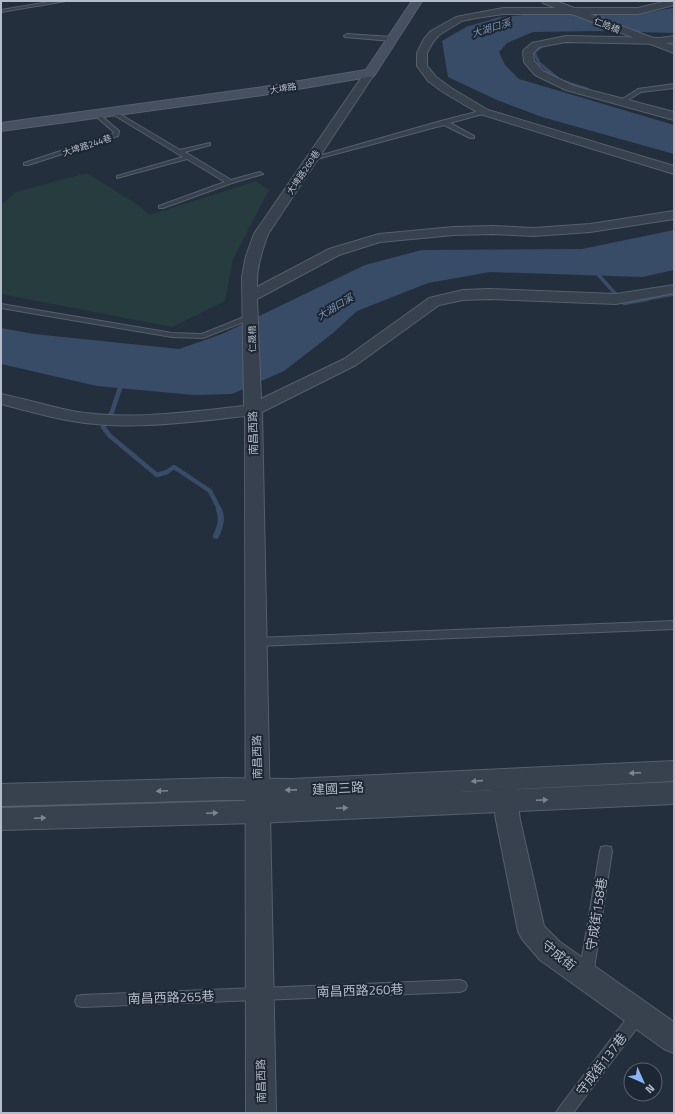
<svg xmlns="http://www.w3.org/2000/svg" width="675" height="1114" viewBox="0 0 675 1114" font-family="'Titillium Web','Noto Sans TC',sans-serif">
<rect width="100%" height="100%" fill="#242f3e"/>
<path fill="#263c3f" d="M87,173L138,205L150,215L256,181L269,190L233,259L225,301L172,327L1,294V205L16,192Z"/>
<path fill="#394c67" d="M674,8V33L598,31L533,32L507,43L499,52L505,65L519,79L674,125V154L542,117L497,100L448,77L442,41L466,27L499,17L538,14H635Z
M674,230V270L642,277L490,272L428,283L357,311L333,333L284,371L232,394L194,395L97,386L1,364V328L34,334L179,349L222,334L365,265L422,250L582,249Z"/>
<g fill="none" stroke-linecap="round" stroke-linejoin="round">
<path stroke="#394c67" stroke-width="3" d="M541,47L534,52L539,63L557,78
M565,82L587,89"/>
<path stroke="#394c67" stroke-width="3.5" d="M595,271L621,300
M641,300L674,294"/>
<path stroke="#394c67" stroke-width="4.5" d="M620,299L624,303L647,299
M125,383L120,388L112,412L103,427L110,436L157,475L167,472L174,467L210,491L220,511"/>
<path stroke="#394c67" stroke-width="6" d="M216,536C220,527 223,519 219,510"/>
<defs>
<path id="service" d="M55,1H66L1,12V10Z
M347,34L392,37L395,39L392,41L345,37L344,36Z
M674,84V88L641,92L623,103L618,102L638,89Z
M109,110H113L180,150L210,143V145L185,152L231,180L260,172L263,174L232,183L163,208H159V206L225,182L187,159L117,178V176L183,157L109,112Z
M484,110L486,111V113L450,123L474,136V138H470L444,125L313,160L308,159L441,121Z
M93,112H97L119,131L118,136L28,165H24V163L113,134L114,132L93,114Z
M1,304L172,333L202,334L249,315H252L256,317L203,338L172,337L1,308Z
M674,621V629L256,646L252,645L251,642L252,639L256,638Z
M606,846L611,847L612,851L593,975L591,979L586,981L581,979L579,975L600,851L601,847Z
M460,980L465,982L467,986L465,990L460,992L82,1007L77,1006L75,1001L77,996L82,995Z
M638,1008L643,1010L645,1015L643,1020L573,1113H556L559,1108L633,1010Z"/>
<path id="minor" d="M667,1H674V5L638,14H503L476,18L462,21L439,35L433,42L427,53V66L436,77L451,88L488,110L674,166V174L480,114L443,92L428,81L417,66V53L424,39L431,31L456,17L503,8H638Z
M566,36L660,38L674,36V42L660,44L566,42L539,47L533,53L534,61L543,71L574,86L674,112V120L566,90L535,75L524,62L523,52L524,50L532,43Z
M370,70L375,73L268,234C262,251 256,268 257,287L329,249L379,234L454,227L492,226L534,228L590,224L674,211V219L590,232L534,236L492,234L454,235L380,242L339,255L257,299L261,399L344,359L429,298L463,290L489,289L616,294L674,285V293L616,304L489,299L463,300L439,305L356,365L262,412L276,1113H246L245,416C190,422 127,431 72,421C48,417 25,410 1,404V394C25,399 48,406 72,411C127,421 190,412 244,406L242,277L246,256L254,234L366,71Z
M503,776L512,778L515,785L520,820L544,926L560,942L674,1022V1053L664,1049L540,960L522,939L518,931L496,820L491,785L494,778Z"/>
<path id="tertiary" d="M542,1H556L674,46V53L543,3Z
M674,761V781L457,792L674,782V804L257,823L1,830V808L275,800H223L1,806V784L223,778L291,779Z"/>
<path id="secondary" d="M412,1H422L374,76L263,95L1,131V123L263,87L366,70Z"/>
</defs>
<use href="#service" stroke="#565f6c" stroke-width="2"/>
<use href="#minor" stroke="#565f6c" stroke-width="2"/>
<use href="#tertiary" stroke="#565f6c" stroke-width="2"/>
<use href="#secondary" stroke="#565f6c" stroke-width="2"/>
<use href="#service" fill="#38414e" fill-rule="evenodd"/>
<use href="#minor" fill="#38414e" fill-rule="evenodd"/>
<use href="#tertiary" fill="#38414e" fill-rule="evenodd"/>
<use href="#secondary" fill="#465061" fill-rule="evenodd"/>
</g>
<defs><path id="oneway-solid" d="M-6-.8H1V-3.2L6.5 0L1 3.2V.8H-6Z"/></defs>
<g fill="#7c8592">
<use href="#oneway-solid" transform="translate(635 773) rotate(177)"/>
<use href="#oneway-solid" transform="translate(477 781) rotate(176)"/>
<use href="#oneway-solid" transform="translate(291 790) rotate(179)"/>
<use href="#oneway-solid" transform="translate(162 791) rotate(178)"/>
<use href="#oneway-solid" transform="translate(542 800) rotate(-3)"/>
<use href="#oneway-solid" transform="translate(342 808) rotate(-2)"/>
<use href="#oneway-solid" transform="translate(212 813) rotate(-2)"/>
<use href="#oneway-solid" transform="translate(40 818) rotate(-2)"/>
</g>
<g text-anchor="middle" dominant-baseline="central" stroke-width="4" stroke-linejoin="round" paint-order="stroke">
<g font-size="9" fill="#b4bcc9" stroke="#1d2633">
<text transform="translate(607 25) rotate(21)">仁皓橋</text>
<text transform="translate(283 88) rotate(-10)">大埤路</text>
<text transform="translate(87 145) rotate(-18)">大埤路244巷</text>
<text transform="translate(303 172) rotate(-56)">大埤路260巷</text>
<text transform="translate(252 339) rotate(-91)">仁晟橋</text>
</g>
<g font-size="10" font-style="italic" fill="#7c92b1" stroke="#1d2633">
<text transform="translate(491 28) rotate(-17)">大湖口溪</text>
<text transform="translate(335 307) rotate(-31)">大湖口溪</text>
</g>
<g font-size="11" fill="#b4bcc9" stroke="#1d2633">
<text transform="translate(253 433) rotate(-91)">南昌西路</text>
<text transform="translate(257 757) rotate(-91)">南昌西路</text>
<text transform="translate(261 1081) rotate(-91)">南昌西路</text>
</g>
<g font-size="13" fill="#b4bcc9" stroke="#1d2633">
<text transform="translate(338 788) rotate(-3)">建國三路</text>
<text transform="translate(596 914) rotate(-81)">守成街158巷</text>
<text transform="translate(559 955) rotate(39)">守成街</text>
<text transform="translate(360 990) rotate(-2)">南昌西路260巷</text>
<text transform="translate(171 997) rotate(-2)">南昌西路265巷</text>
<text transform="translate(601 1064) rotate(-53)">守成街137巷</text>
</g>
</g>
<rect width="675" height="1114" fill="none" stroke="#b4bcc9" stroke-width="4"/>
<g transform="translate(643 1082) rotate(135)"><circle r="19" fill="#1d2633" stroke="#59626f"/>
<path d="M0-3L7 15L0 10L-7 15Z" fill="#8ab4f8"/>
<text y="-6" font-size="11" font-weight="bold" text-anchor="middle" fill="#b4bcc9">N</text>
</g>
</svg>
